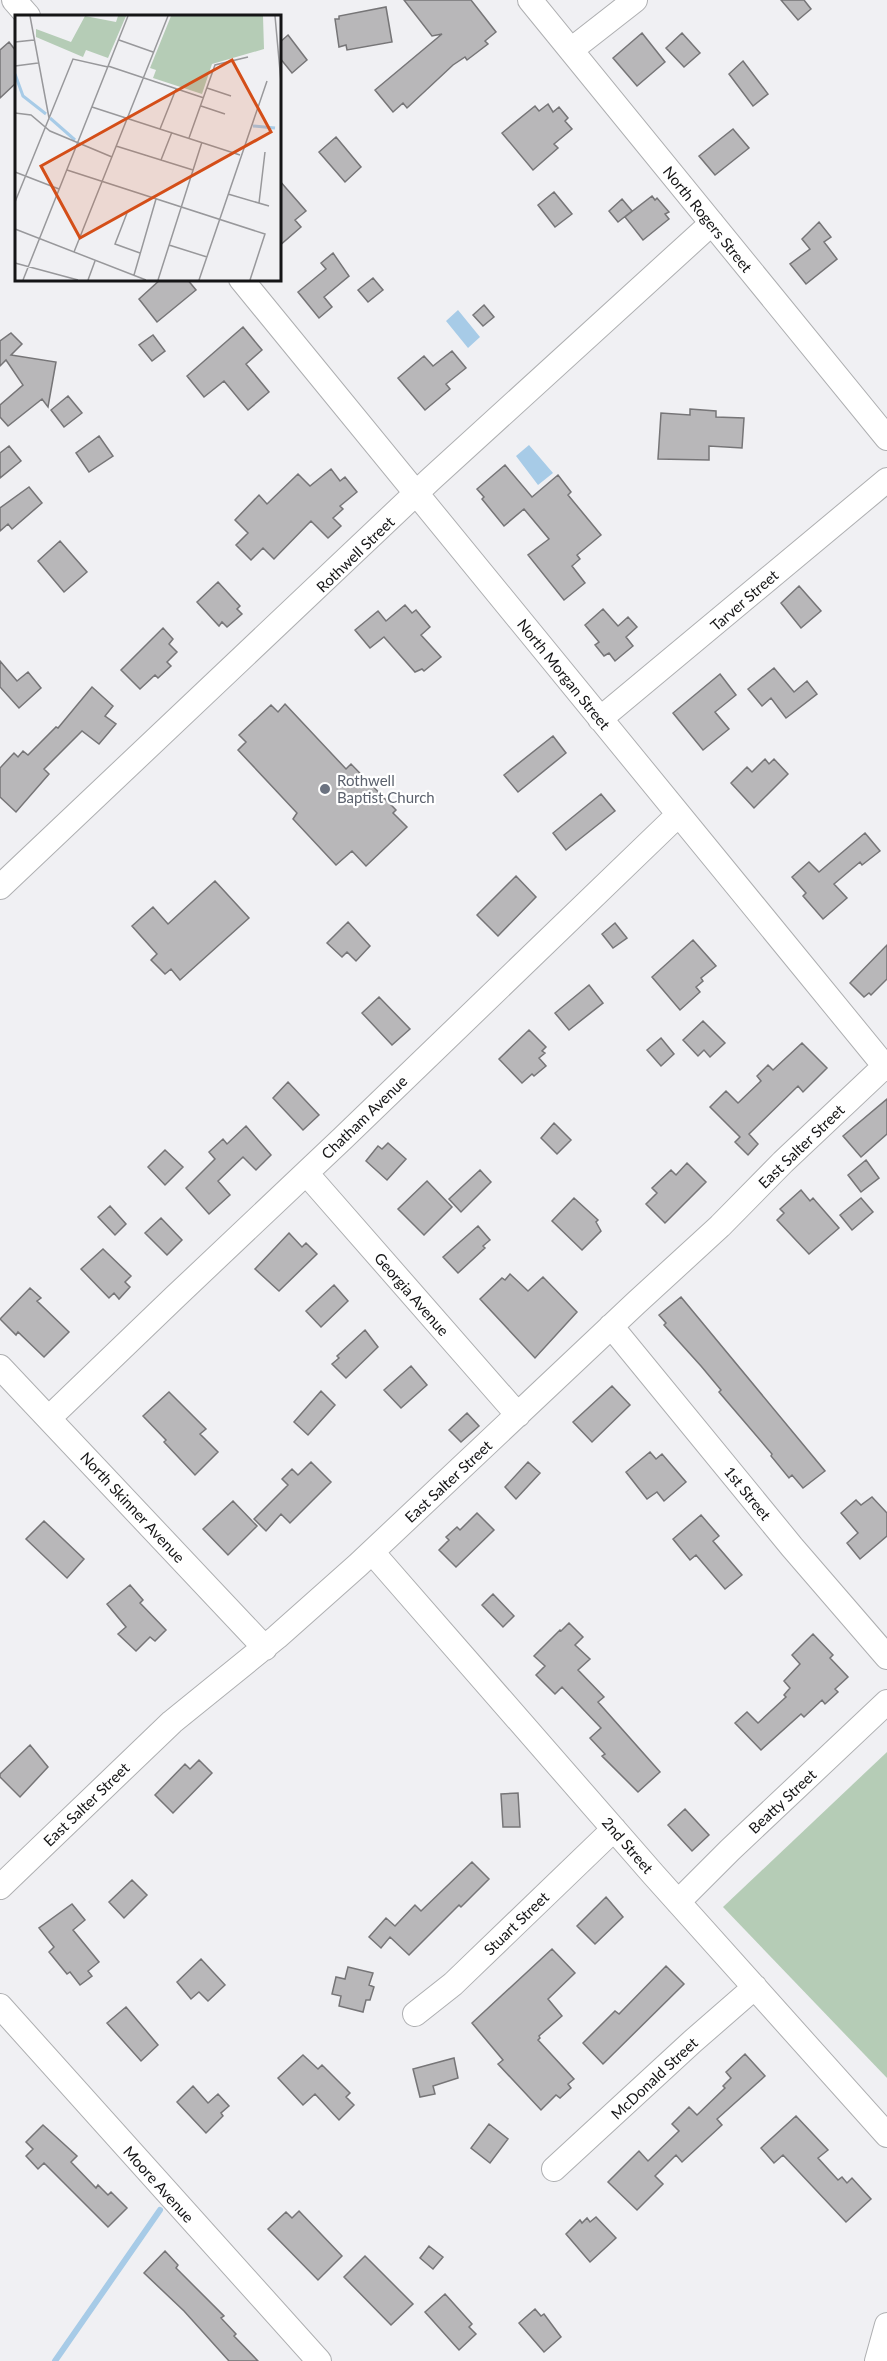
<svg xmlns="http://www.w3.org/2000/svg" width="887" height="2361" viewBox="0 0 887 2361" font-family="Lato,sans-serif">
<rect width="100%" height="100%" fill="#f0f0f3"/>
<path fill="#b5ccb6" d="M887,1752V2078L723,1907Z"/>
<path fill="#a7cbe7" d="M458,310L480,337L468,348L446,321Z
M529,445L553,473L538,485L516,456Z"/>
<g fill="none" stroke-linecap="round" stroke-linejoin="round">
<path stroke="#a7cbe7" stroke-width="6" d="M55,2361L160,2210"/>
</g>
<path fill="#b8b7b9" stroke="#767577" stroke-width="1.5" d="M404,0H471L496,32L485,41L488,44L467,60L465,57L453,65L407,108L403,103L393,112L375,90L442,34L432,36Z
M781,0H804L811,9L798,20Z
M386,7L392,42L347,50L346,45L339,47L335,19H339V16Z
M642,33L665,62L637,86L613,58Z
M682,33L700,53L684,67L666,48Z
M288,35L307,60L292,73L279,57V43Z
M9,42L16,51V83L0,98V50Z
M743,61L768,94L753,106L729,74Z
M548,104L553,112L559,107L568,118L565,121L572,129L554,144L558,148L533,170L502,133L535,106L539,111Z
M733,129L749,148L715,175L699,156Z
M336,137L361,167L345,182L319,152Z
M279,180L306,211L295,220L301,227L279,246Z
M554,192L572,214L555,227L538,205Z
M652,196L655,200L657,198L669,212L665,214L669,219L643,240L625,217Z
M622,199L632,211L618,222L609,211Z
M819,222L831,237L824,242L837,259L806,284L790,264L810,249L802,239Z
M333,253L349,276L324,297L332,307L319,318L298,292L326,269L321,263Z
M373,278L383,290L368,302L358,290Z
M161,279H187L196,290L157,322L139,299Z
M484,305L494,317L483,326L473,315Z
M243,327L262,350L246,364L269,392L248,410L224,381L204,397L187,376Z
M11,333L22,344L11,355L56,362L48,407L42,399L8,426L0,417V405L23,385L6,360L0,366V341Z
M153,335L165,351L152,361L139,345Z
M452,351L466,368L446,384L450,389L425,410L398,378L424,356L433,366Z
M68,396L82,413L64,427L51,410Z
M690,409L716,411V417L744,418L742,448L709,446V460L658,459L661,413L690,415Z
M99,436L113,456L89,472L76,453Z
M9,446L21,461L0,478V453Z
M505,465L532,497L558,475L571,492L568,495L601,535L577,555L580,559L572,566L585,583L564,600L528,555L549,539L524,509L504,526L482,499L484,497L477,489Z
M331,469L340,481L345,477L357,492L340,506L343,509L333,518L341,526L328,538L311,521L274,559L263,548L251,560L236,545L248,533L235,520L259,495L267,504L298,474L310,486Z
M29,487L42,503L12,529L8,524L0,531V508Z
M60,541L87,572L64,592L38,561Z
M218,582L240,606L237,609L242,614L227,627L222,622L219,626L197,602Z
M799,586L821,611L801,628L781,603Z
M405,605L412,613L416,610L430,627L421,635L441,657L424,671L422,669L415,672L384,637L370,648L355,630L378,611L386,621Z
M603,609L618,626L628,617L637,627L626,637L633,646L615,661L609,653L604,656L595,645L599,642L585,625Z
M163,628L173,639L169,644L177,652L167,662L171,666L158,678L155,675L140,689L121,670Z
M0,661L17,681L28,672L41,688L19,708L0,687Z
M774,668L794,692L807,681L817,694L786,718L771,698L762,706L748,689Z
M720,674L736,695L715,712L729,729L703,750L673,713Z
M92,687L113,706L105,716L116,724L99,744L82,731L44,769L49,774L16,812L0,797V768L14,753L18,757L23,751L28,755L56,727L58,728Z
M285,704L346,769L351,764L396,810L393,813L407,827L366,866L352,851L336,865L293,819L297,813L238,750L246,742L239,735L271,705L278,712Z
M553,736L566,753L518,792L504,775Z
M765,759L769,764L774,759L788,774L754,808L731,783L747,767L752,772Z
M601,794L615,811L566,850L553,833Z
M865,833L880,851L862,865L860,862L834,884L847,898L823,919L803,896L806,893L792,877L809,862L819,872Z
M516,876L536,897L498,936L477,915Z
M215,881L249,918L180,980L171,969L165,974L151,960L157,954L132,926L153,907L168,924Z
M348,922L370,946L356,961L347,952L342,957L327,943Z
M615,923L627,938L613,948L602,934Z
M693,940L716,966L701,978L703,981L696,987L700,992L680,1010L652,977Z
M887,945V979L871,995L869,993L864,997L850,983Z
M589,985L603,1003L569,1030L555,1013Z
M379,997L410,1029L392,1045L362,1013Z
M703,1021L725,1043L710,1057L704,1050L698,1056L683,1040Z
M529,1030L546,1047L542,1051L545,1053L539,1058L546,1066L534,1076L532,1074L522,1083L499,1059Z
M661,1038L674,1054L661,1066L647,1050Z
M802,1043L827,1068L803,1092L798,1086L749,1134L758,1144L748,1155L735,1142L740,1137L710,1107L726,1091L738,1103L761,1081L757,1076L768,1065L773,1070Z
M288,1082L319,1115L303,1130L273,1098Z
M887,1099V1134L861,1157L843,1136Z
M554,1123L571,1140L557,1154L541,1138Z
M246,1126L271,1155L256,1170L243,1157L218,1181L230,1195L209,1214L186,1188L215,1159L209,1152L223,1139L227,1144Z
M388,1143L406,1159L387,1180L366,1161L378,1146L382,1149Z
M165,1150L183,1167L165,1185L148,1167Z
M866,1160L879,1178L861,1192L848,1175Z
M687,1163L706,1182L665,1223L646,1204L657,1193L652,1188L671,1170L676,1175Z
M480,1170L491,1182L461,1212L449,1199Z
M427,1181L452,1207L424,1235L398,1209Z
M801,1190L810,1201L813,1198L839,1228L809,1254L777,1220L784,1213L780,1209Z
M574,1198L598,1220L596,1222L601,1231L582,1250L552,1221Z
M861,1198L873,1212L852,1230L840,1215Z
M110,1206L126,1224L115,1235L98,1217Z
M161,1218L182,1240L167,1255L145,1233Z
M478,1226L490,1240L483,1246L485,1248L458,1273L443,1257Z
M289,1233L302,1247L306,1243L317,1254L279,1291L255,1269Z
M103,1249L131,1276L125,1282L130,1287L119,1299L114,1293L109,1298L81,1269Z
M510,1274L528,1291L543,1277L577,1312L535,1358L480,1299L502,1278L505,1280Z
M334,1285L348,1301L321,1327L306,1311Z
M30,1288L41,1298L37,1301L69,1332L44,1357L18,1332L16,1335L0,1319Z
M681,1297L825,1471L803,1488L792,1475L789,1478L771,1456L772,1454L719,1392L721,1390L701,1366L664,1325L666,1323L659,1315Z
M365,1330L378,1347L346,1378L332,1364L339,1358L337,1356Z
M411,1366L427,1385L401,1408L384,1390Z
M612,1386L630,1405L592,1442L573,1422Z
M321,1391L335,1405L308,1435L294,1422Z
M169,1392L206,1429L200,1434L218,1452L195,1475L164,1442L166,1440L143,1416Z
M467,1413L479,1426L461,1442L449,1430Z
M650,1452L656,1459L662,1454L686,1482L664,1501L657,1492L647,1499L626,1472Z
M311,1462L331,1482L290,1523L281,1514L266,1531L254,1519L288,1485L282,1479L292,1469L298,1475Z
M528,1462L540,1473L516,1499L505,1487Z
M872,1497L887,1513V1536L860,1559L847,1543L858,1533L841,1513L856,1500L861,1505Z
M233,1501L257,1526L228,1555L203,1529Z
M477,1513L494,1530L456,1567L439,1550L449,1540L446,1537L457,1527L460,1530Z
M701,1515L719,1536L713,1541L742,1575L725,1589L696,1555L690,1560L673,1539Z
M44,1521L84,1559L67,1578L26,1539Z
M130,1585L143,1600L140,1603L166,1630L155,1641L150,1637L136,1651L118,1634L126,1627L107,1604Z
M493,1594L514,1616L503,1627L482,1605Z
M569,1623L583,1637L575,1645L590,1659L578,1670L604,1697L598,1702L660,1772L638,1792L602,1756L605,1754L590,1738L601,1728L562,1687L555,1694L536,1675L545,1666L534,1656L560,1630L561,1631Z
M813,1634L833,1655L830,1658L848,1677L835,1689L838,1692L825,1704L822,1700L804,1717L801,1714L761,1750L735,1723L747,1712L758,1723L786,1697L784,1695L790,1688L784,1681L800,1664L792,1655Z
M30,1745L48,1767L20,1797L0,1777V1774Z
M199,1760L212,1773L173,1813L155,1795L185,1764L190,1769Z
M518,1793L520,1827H503L501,1794Z
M685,1809L709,1835L692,1851L668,1825Z
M472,1862L489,1879L461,1907L459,1905L409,1955L390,1937L381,1948L369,1937L386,1918L395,1926L415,1905L421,1911Z
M132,1880L147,1895L124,1918L109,1902Z
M606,1897L623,1917L595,1944L577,1926Z
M72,1904L85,1920L73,1930L99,1962L88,1971L92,1976L80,1985L70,1972L67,1974L49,1952L54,1947L39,1928Z
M552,1949L575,1973L548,1999L562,2016L539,2036L540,2038L538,2040L574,2079L568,2084L571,2088L560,2098L556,2095L541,2110L498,2064L503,2060L472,2023Z
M201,1959L225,1985L208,2001L199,1992L191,1999L177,1982Z
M666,1966L684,1984L603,2064L583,2043L615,2011L619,2014Z
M348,1967L373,1973L369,1985L374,1987L370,2000H366L363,2012L339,2006L341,1996L332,1994L336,1977L345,1979Z
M126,2007L158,2045L141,2061L107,2023Z
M745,2054L765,2076L717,2119L722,2125L682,2162L676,2155L655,2176L663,2184L637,2210L608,2182L639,2151L648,2161L679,2131L672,2124L689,2107L697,2115L725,2088L723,2086L731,2078L726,2072Z
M303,2055L318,2069L322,2065L350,2093L346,2097L354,2105L339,2120L315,2094L303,2105L278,2078Z
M454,2058L458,2078L433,2086L435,2094L420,2097L413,2069Z
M193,2086L208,2103L218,2094L229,2106L221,2113L223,2116L206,2133L177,2102Z
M796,2116L828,2150L818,2158L838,2180L842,2177L847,2183L852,2178L871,2199L846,2222L783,2155L774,2163L761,2148Z
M489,2124L508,2139L490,2163L471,2148Z
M43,2125L77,2156L71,2162L96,2188L98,2185L108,2195L111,2192L127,2208L108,2227L44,2163L38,2169L26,2156L33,2149L26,2142Z
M299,2211L342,2256L318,2280L268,2229L286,2212L292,2218Z
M596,2217L616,2238L590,2262L566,2234L580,2220L582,2223L587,2218L590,2222Z
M429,2246L443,2257L433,2269L420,2258Z
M165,2251L178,2265L176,2268L224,2316L221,2318L236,2334L234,2336L258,2361H229L184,2311L144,2273Z
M365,2256L413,2304L391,2325L344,2277Z
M445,2294L472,2324L469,2327L476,2334L459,2350L425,2312Z
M535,2309L541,2316L544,2314L561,2337L544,2352L519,2323Z"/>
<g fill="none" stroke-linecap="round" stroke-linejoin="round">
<defs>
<path id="minor" d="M14,0L28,16
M530,0L887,438
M571,50L635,0
M241,279L887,1069
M600,719L887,480
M0,887L430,480L712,223
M306,1173L518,1415
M611,1326L792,1547L887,1657
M0,1367L265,1648
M49,1418L176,1296L342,1139L678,815
M372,1552L653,1874L887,2135
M0,1887L172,1722L277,1637L358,1565L636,1303L720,1226L783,1162L887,1064
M678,1902L730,1850L887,1702
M0,2006L319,2361
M415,2014L453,1984L614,1829
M554,2169L693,2041L755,1987
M877,2361L887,2325"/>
</defs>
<use href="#minor" stroke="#aeafb1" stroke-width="26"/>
<use href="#minor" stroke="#fff" stroke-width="24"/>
</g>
<circle fill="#6b7280" stroke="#fff" stroke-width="2" cx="325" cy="789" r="6"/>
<g text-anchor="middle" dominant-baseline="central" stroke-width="4.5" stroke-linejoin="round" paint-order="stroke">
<g font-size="15" fill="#151516" stroke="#fff">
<text transform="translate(708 219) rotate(51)">North Rogers Street</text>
<text transform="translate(355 554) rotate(-44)">Rothwell Street</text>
<text transform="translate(744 600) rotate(-41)">Tarver Street</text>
<text transform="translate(564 674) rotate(51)">North Morgan Street</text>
<text transform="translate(364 1117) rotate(-44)">Chatham Avenue</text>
<text transform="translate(801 1146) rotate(-44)">East Salter Street</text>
<text transform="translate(412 1294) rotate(49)">Georgia Avenue</text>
<text transform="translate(448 1481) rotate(-43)">East Salter Street</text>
<text transform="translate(748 1493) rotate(51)">1st Street</text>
<text transform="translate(133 1507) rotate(47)">North Skinner Avenue</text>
<text transform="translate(782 1801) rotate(-43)">Beatty Street</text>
<text transform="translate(86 1804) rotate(-44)">East Salter Street</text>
<text transform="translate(628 1845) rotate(49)">2nd Street</text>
<text transform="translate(516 1923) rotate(-44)">Stuart Street</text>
<text transform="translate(654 2078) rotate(-43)">McDonald Street</text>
<text transform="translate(159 2184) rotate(48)">Moore Avenue</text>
</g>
<g font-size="15" fill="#5b616d" stroke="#fff" text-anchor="start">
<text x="337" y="780">Rothwell<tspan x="337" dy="17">Baptist Church</tspan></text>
</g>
</g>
<g transform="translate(15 15)">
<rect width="266" height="266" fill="#f0f0f3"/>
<path d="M70,1L101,7L103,1H111L93,43L71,35L68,42L21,22V14L56,27ZM156,1H248L249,34L197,49L187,79L138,63L141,55L135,53Z" fill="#b5ccb6"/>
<path fill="none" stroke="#a7cbe7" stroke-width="3" d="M0,59L8,81L31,99M35,103L60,125M238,111L260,113"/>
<path fill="none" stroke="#98989b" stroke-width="1.5" d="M15,1L34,103M260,1L266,67M104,25L138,37M0,27L19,25M0,51L23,48M93,51L189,83M192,73L216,81M186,91L210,99M77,92L225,140M0,98L16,100L35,116L97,142M145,114L161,74M174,123L200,50L233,42M101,131L178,155M146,145L157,117M52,155L250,219L235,265M0,157L44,174M213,179L254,191M0,187L58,44L93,52M244,188L250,137M112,198L100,229L125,238M0,214L131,265M154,230L192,242M59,237L153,1M0,248L63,265M119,260L141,184M8,265L113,1M73,265L80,246M143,265L187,127M184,265L252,66"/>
<path fill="#d44e18" fill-opacity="0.15" stroke="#d44e18" stroke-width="3" d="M217,45L256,117L65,223L26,151Z"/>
<rect width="266" height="266" fill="none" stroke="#151516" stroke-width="3"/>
</g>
</svg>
